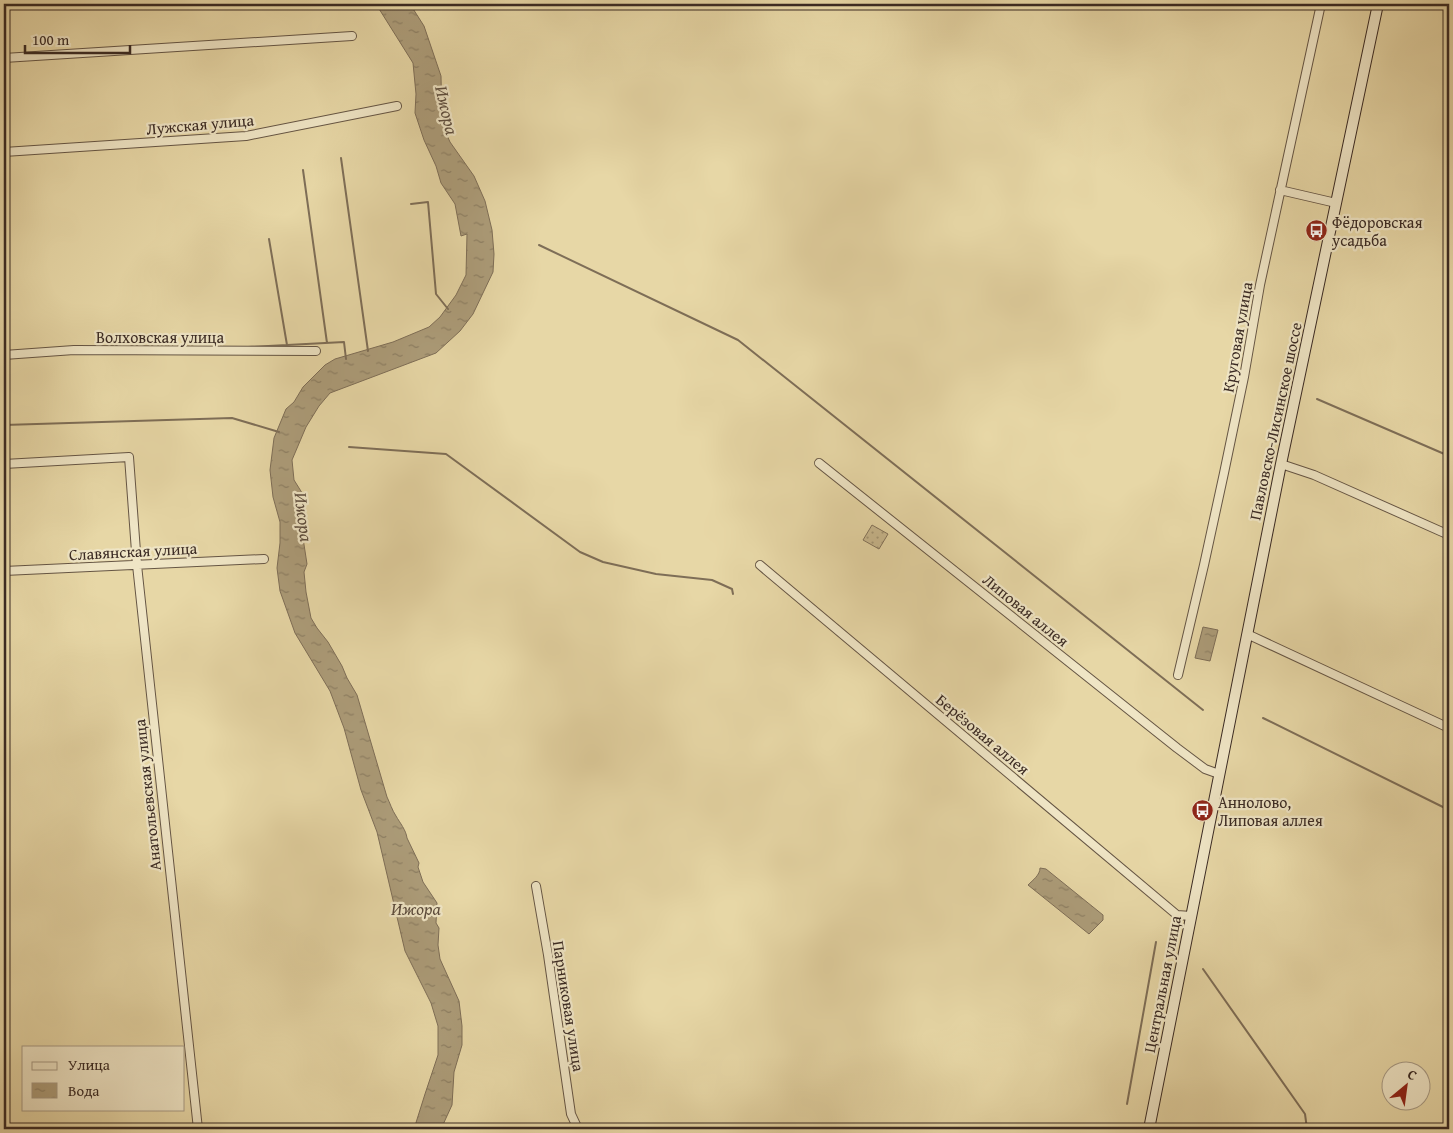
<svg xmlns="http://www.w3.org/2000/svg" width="1453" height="1133" viewBox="0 0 1453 1133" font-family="'Gentium Book Plus',serif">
<defs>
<pattern id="grass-dots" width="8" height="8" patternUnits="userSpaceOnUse" patternTransform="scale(1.25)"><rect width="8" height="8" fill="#caba90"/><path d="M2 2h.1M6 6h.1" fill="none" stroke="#a59775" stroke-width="1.8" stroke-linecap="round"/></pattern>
<pattern id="water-ripples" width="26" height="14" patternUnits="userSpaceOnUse" patternTransform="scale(1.25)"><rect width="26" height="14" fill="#ac9c79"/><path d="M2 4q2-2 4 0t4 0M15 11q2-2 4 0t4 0" fill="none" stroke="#8d7f63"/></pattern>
</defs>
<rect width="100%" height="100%" fill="#e7d7a6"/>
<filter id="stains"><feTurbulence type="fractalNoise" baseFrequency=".004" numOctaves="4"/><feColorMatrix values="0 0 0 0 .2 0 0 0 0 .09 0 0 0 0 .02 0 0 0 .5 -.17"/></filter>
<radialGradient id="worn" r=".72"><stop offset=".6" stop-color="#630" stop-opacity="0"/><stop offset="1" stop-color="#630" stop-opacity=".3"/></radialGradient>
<path fill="url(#grass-dots)" stroke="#82725a" d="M872,525L888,534L879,549L863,540Z"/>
<path fill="url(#water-ripples)" stroke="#7e6e57" d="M376,4H410L424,26L441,76L442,124L450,142L474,176L485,201L492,230L494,254L493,272L473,314L460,331L436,353L330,393L319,406L306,427L292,460L294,480L304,496L305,522L303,538L307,564L304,572L306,592L311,618L317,628L328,642L342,666L347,678L357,695L387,797C390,803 392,810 396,816C400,823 406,830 407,838L419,863L418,867L423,882L437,903L436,923L439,928L438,945L440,959L459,1001L462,1026V1045L454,1072L452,1105L441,1129H414L425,1094L438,1055V1026L431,1003L405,951L377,832L361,790L344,728L330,691L295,633L280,591L277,568L280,543V522L273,497L270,470L274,438L286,409L294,402L303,387L325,365L335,359L393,342L429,327L440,317L456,295L466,275L467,234L461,236L455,204L441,183L436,166L424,140L415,113L416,94L413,63Z
M1203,627L1218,630L1210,661L1195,658Z
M1040,868L1046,869L1103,915V920L1089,934L1028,885C1033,880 1040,875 1040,868Z"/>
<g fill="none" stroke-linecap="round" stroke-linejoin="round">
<path stroke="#7e6e57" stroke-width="2" d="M341,158L368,351
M303,170L327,343
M411,204L428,202L436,294L448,309
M269,239L287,345
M539,245L738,340L1203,710
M248,347L344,342L346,359
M1317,399L1449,456
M4,425L232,418L279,432
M349,447L446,454L580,552L603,562L656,574L712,580L732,589L733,594
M1263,718L1449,810
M1203,969L1305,1114L1307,1129
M1127,1104L1156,942"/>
<defs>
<path id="street" d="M4,58L352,36
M4,152L246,136L397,106
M1280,190L1336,203
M4,355L74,350L316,351
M819,463L1177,748L1205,769L1219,774
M4,464L129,457L137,565L198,1129
M1281,464L1314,475L1449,535
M760,565L1177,915L1191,916
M4,571L264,559
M1247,634L1449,728
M1178,675L1204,565L1224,473L1244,377L1260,285L1321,4
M536,886L548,955L571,1114L578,1129"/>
<path id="secondary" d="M1149,1129L1281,464L1378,4"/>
</defs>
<use href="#street" stroke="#655544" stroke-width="10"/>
<use href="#secondary" stroke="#3a2a23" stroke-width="12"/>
<use href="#street" stroke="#efe5c5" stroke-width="8"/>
<use href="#secondary" stroke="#efe5c5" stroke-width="10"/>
</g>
<defs>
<symbol id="bus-disc" viewBox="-11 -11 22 22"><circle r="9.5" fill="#8f2418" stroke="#efe5c5"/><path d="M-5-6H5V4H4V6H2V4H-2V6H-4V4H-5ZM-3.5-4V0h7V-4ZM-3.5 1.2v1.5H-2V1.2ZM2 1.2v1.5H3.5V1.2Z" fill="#fff"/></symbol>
</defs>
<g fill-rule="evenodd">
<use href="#bus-disc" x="1304" y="218" width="25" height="25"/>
<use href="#bus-disc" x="1190" y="798" width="25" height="25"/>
</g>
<g text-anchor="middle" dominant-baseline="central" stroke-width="4.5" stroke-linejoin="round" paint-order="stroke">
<g font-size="16" fill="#3a2a23" stroke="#efe5c5">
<text transform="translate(200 124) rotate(-5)">Лужская улица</text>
<text x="160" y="337">Волховская улица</text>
<text transform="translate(1237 337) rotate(-80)">Круговая улица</text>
<text transform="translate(1275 421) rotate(-78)">Павловско-Лисинское шоссе</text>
<text transform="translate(133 551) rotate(-3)">Славянская улица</text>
<text transform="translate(1026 610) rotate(39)">Липовая аллея</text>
<text transform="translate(983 734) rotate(40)">Берёзовая аллея</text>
<text transform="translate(147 795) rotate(-96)">Анатольевская улица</text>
<text transform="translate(1162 984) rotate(-79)">Центральная улица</text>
<text transform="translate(569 1006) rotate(81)">Парниковая улица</text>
</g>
<g font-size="16" fill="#3a2a23" stroke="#efe5c5" text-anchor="start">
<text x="1332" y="222">Фёдоровская<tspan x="1332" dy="18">усадьба</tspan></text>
<text x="1218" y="802">Аннолово,<tspan x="1218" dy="18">Липовая аллея</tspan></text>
</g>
<g font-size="18" font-style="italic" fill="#5c4c3d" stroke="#efe5c5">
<text transform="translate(447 110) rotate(77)">Ижора</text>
<text transform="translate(304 517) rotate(83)">Ижора</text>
<text x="416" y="908">Ижора</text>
</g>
</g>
<rect width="1453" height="1133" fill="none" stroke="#e7d7a6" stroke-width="20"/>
<rect x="5" y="5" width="1443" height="1123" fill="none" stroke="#3a2a23" stroke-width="2.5"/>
<rect x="10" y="10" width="1433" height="1113" fill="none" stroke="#3a2a23"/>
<rect x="22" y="1046" width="162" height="65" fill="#efe5c5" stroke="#a79a84"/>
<rect x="32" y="1062" width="25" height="8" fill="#efe5c5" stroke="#a79a84"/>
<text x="68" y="1070" font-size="15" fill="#3a2a23">Улица</text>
<rect x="32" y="1083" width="25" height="15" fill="url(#water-ripples)" stroke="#a79a84"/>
<text x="68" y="1096" font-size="15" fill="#3a2a23">Вода</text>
<g transform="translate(1406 1086) rotate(29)"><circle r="24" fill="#efe5c5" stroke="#a79a84"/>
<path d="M0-4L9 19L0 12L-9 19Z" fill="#8f2418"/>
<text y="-8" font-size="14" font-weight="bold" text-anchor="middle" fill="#3a2a23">С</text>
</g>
<path d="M25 45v8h105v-8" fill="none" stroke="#3a2a23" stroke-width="2.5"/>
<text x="32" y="45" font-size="15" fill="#3a2a23" stroke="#efe5c5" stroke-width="4" paint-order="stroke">100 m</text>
<rect width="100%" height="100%" filter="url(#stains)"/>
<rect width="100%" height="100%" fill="url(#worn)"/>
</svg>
